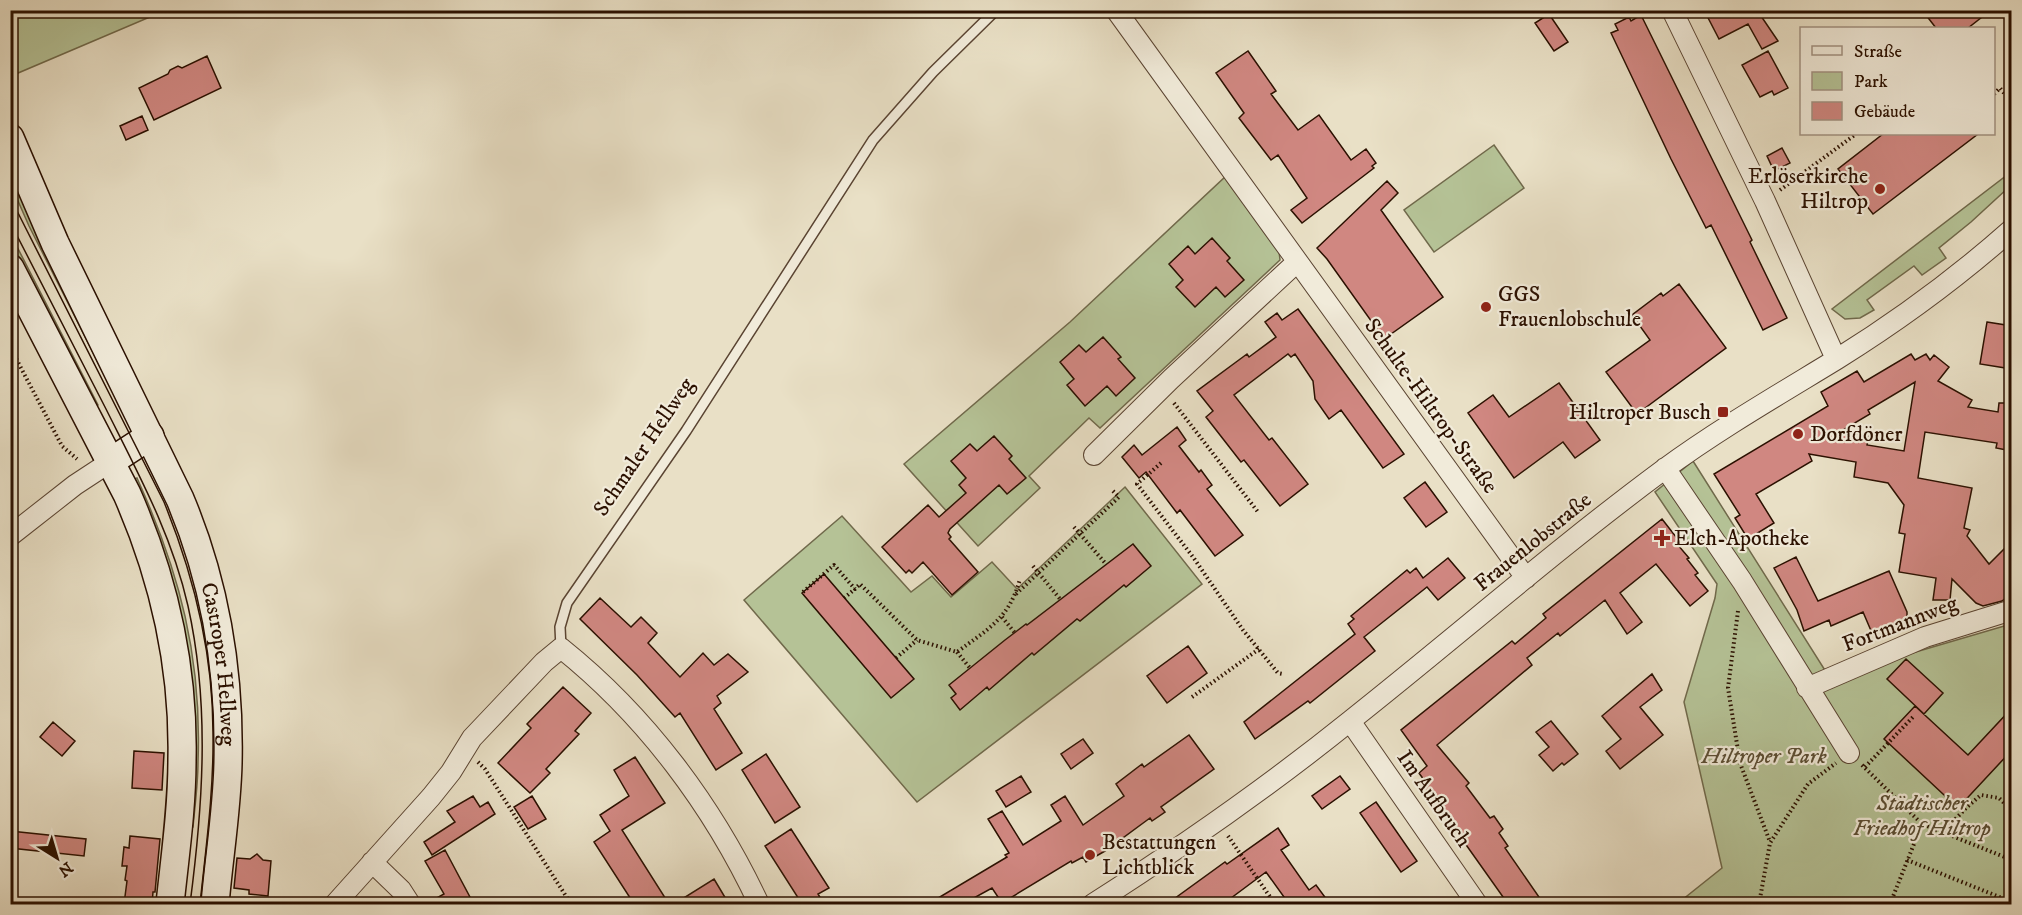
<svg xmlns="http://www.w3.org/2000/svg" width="2022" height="915" viewBox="0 0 2022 915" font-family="'IM FELL DW Pica',serif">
<rect width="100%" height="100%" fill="#e9e0c6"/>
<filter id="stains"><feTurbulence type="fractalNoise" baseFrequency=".00333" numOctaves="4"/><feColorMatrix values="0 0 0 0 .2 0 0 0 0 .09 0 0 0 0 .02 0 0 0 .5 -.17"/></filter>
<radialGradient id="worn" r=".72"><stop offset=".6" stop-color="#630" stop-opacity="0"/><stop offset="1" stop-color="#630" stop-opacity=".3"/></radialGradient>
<path fill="#b5c296" stroke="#70694b" stroke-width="1.5" d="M11,10H164V11L11,76Z
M1494,145L1524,188L1434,252L1404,210Z
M10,159L115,396L29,226L11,185Z
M2011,172V184L2009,187L1971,222L1939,248L1946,258L1922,275L1914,266L1867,300L1874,310L1860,318L1845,319L1832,309Z
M1225,177L1279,251L1280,260L1100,428L1089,418L1029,476L1040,488L978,546L904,464L1070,322Z
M10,233L98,405L93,408L11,250Z
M1693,461L1833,683L1885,661L2011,624V904H1677L1722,868L1684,702L1715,598L1717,584L1655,492Z
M137,478C180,573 202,658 198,762C198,784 195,805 193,827L187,826L190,776L132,480Z
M1125,487L1202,584L917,802L744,600L842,516L911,592L932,576L951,597L992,562L1017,589Z"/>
<path fill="#d08781" stroke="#2b1000" stroke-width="1.5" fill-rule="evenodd" d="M1704,10H1773L1761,16L1778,41L1762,49L1748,24L1719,39Z
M1922,10H1991L1968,28H1936Z
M1549,14L1568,42L1554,51L1535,23Z
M1641,15L1752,240L1750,242L1787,318L1763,330L1711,225L1706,228L1671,159L1611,33L1618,30L1615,24L1629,17L1631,21Z
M1248,51L1276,91L1271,94L1298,130L1319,115L1351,160L1366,149L1376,163L1372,166L1374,168L1302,223L1291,210L1307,198L1278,155L1271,160L1239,118L1244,113L1216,73Z
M1768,51L1788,88L1774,95L1772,91L1760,97L1742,65Z
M207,56L221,88L154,120L139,88L168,74L170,70L178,66L182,68Z
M142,116L148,130L126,140L120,126Z
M1883,134H1978L1873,214L1838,169Z
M1782,148L1790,163L1774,171L1767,156Z
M1387,181L1398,193L1381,210L1443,297L1384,339L1327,259L1317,248Z
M1212,238L1230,258L1227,261L1244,280L1225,297L1216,287L1195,307L1176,287L1183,280L1169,264L1188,246L1195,254Z
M1679,284L1726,348L1637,414L1606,372L1650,340L1632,315L1661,293L1663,296Z
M1298,309L1404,454L1383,468L1341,410L1329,419L1315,399L1313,381L1295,354L1291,357L1288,354L1234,395L1269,440L1272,438L1308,484L1280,506L1244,460L1241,462L1206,417L1213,411L1197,391L1247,354L1249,357L1276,337L1265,322L1277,313L1282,320Z
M1987,322L2012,326V369L1980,364Z
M1103,337L1121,357L1118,359L1135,378L1116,396L1107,386L1085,406L1067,385L1074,379L1060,362L1079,345L1086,352Z
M1911,354L1915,360L1926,354L1930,360L1934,355L1949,367L1938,381L1972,400L1968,407L1998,412L1999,403H2012V451L1996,448L1997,443L1925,432L1918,478L1972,488L1964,528L1970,530L1967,536L1989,564L2012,541V593L2002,601L1983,606L1976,603L1952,579L1950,600H1933L1936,578L1899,572L1905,534L1899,533L1904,505L1888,483L1854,477L1856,462L1809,454L1812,461L1756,494L1774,523L1748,539L1735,518L1740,515L1714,474L1828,406L1821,392L1857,371L1864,382ZM1915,382L1904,451L1867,445L1869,436L1841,431L1870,414L1868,410Z
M1559,383L1600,440L1575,458L1563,442L1514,478L1468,413L1493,395L1509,417Z
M1177,427L1186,440L1179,446L1199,472L1201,470L1212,485L1207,489L1243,535L1215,556L1180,510L1177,513L1146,472L1139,478L1122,457L1134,445L1142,455Z
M994,436L1012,456L1009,459L1026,478L1007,494L999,485L950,529L948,533L951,537L949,539L978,572L952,595L923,562L912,573L909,570L906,573L882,547L928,505L939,517L966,493L959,485L966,478L951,461L970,444L977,451Z
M1425,482L1447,512L1426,527L1404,498Z
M1662,519L1680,542L1677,544L1689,558L1687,559L1698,573L1695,575L1708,591L1690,606L1656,564L1620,593L1642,622L1627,634L1605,600L1560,636L1558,633L1527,658L1532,665L1437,745L1469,783L1466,786L1490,818L1494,816L1503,829L1499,833L1508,846L1505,848L1539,897L1529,904H1508L1452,825L1456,823L1425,789L1422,782L1424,780L1419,773L1427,766L1401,730L1512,641L1515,644L1546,618L1543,614Z
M1133,544L1151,566L1126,587L1124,585L1080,621L1077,619L1034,655L1032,653L989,690L987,687L960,710L951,698L956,694L949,685L1005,640L1026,624L1027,625Z
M1796,557L1818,601L1889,571L1907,612V618L1872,633L1863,612L1831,626L1829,620L1804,631L1797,610L1774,568Z
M1448,558L1465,578L1438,600L1427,587L1364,637L1375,651L1310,703L1308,701L1255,739L1244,722L1355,634L1348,624L1354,619L1351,616L1407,570L1410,573L1416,568L1423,578Z
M824,574L914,679L891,698L802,593Z
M600,598L631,627L641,617L657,633L648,643L680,677L703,653L714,665L728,654L748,672L717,696L721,703L714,709L742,753L716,770L680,713L675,717L637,675L580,619Z
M1188,646L1207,673L1167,703L1147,676Z
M1906,659L1943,693L1924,714L1887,679Z
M1652,674L1662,690L1640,707L1663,735L1620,769L1606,751L1621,739L1602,716Z
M563,687L591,713L575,731L579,734L546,769L550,773L530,793L498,763L531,728L527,724Z
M1915,706L1968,755L2012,708V750L1958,808L1884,739Z
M1551,721L1578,754L1564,765L1562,763L1553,771L1539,755L1549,747L1536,732Z
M53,722L75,741L62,756L40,737Z
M1189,735L1214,769L1161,807L1165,812L1152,821L1150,818L1105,851L1086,862L1083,857L1072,863L1071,861L1002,903L992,888L963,904H928L1007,857L1005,855L1009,853L988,819L1002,811L1023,845L1061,821L1051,805L1065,796L1083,825L1124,796L1116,784L1142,764L1144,767Z
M1083,739L1093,753L1071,769L1061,754Z
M134,751L164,753L162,790L132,788Z
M766,754L800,807L775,823L742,770Z
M635,757L665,803L622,830L669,904H634L594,842L610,831L600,815L629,796L614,770Z
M1021,776L1031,792L1006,807L996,791Z
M1340,776L1350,789L1322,809L1312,796Z
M473,796L480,807L488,802L495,814L432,855L424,842L455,822L447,811Z
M532,796L546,819L528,829L514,807Z
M1376,802L1417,861L1401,872L1360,813Z
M1278,828L1289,845L1281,850L1309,890L1316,885L1330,904H1289L1266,872L1223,904H1167L1225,862L1227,864Z
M791,829L829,888L818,894L824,904H802L765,846Z
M10,831L86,839L84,856L10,848Z
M130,836L160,839L155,892H153L152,904H124L127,881L125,880L127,866H122L124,847L129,848Z
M445,850L471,899L463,904H426L444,894L425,861Z
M257,854L263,860L271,861L268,896L249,894V890L234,888L237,858L250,859Z
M714,879L729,904H674Z"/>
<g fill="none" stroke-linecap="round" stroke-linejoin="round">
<defs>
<path id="lane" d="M561,648L560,627L567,603L686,431L873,140L933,72L996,10"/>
<path id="street" d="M1116,10L1526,578
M1672,10L1765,201L1836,359
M1094,455L1171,379L1297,262
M1665,468L1742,581L1849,753
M10,536L75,485L110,462
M1807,688L1925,637L2012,610
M1350,721L1477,904
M372,862L401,890L410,904
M335,904L431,797L451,772L472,738L544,662L561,648C646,716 713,806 759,904
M1093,904C1182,847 1268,787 1350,721C1455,638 1555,550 1663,470C1719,429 1778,395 1837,359C1898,321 1958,277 2012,229"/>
<g id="secondary">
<path id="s1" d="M10,138L55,243L180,499C215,582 230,673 228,763C227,810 219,857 215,904"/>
<path d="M10,268L127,494C164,578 184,668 182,760C182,808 175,856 170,904"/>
<path d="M110,462L150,436"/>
</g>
</defs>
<use href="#lane" stroke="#5a4432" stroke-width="12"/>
<use href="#street" stroke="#5a4432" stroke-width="22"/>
<use href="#secondary" stroke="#2b1000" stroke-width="30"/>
<path stroke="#2b1000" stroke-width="4" stroke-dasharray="1.5 3" stroke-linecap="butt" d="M1994,94L2000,88L2012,103
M1780,190L1856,134
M10,347L62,446L77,459
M1174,403L1258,512
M1161,463L1137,484L1193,557L1243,630L1278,673L1283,674
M1074,527L1106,564
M1033,566L1060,599
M803,592L834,565L855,589L860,584L917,640L957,652C988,629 1009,619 1020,579
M1016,594L1119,497L1112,490
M844,598L855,589
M1738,611L1728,688L1740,763L1770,842
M1002,617L1015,633
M957,652L970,668
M896,658L917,640
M1192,697L1259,649
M478,762L485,769L571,904
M1862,765L1922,824L2012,860
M1865,767L1913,717
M1943,832L1966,808L1981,795L1999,798L2012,811
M1228,836L1275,904
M1907,860L2012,902
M1759,904L1770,843L1808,784L1836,763
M1890,904L1922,824"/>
<use href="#lane" stroke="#f1ebda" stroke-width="9"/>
<use href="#street" stroke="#f1ebda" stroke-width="20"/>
<use href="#secondary" stroke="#f1ebda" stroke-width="27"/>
<path stroke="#2b1000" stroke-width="1.5" d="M10,197L164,502C194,576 213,653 213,732C214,790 206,847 200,904
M10,222C42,285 74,347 106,409C138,473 172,535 188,606C210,705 203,805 190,904"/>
</g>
<g fill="#8f2418" stroke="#f1ebda" stroke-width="2">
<circle cx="1880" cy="189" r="6"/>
<circle cx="1486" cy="307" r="6"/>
<rect x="1717" y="406" width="12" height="12" rx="3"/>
<circle cx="1798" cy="434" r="6"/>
<path d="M1659 529h6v6h6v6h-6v6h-6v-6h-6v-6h6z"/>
<circle cx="1090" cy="855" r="6"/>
</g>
<g text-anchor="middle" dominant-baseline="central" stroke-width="4.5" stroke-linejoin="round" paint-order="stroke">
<g font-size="22" fill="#2b1000" stroke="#f1ebda" text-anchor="start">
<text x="1868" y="176" text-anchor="end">Erlöserkirche<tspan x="1868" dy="25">Hiltrop</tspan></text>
<text x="1498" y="294">GGS<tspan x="1498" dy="25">Frauenlobschule</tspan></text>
<text x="1711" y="412" text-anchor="end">Hiltroper Busch</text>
<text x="1810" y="434">Dorfdöner</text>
<text x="1674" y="538">Elch-Apotheke</text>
<text x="1102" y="842">Bestattungen<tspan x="1102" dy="25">Lichtblick</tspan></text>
</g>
<g font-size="22" fill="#2b1000" stroke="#f1ebda">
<text transform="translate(1431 406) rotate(54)">Schulte-Hiltrop-Straße</text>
<text transform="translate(644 447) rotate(-56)">Schmaler Hellweg</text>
<text transform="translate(1533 542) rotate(-39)">Frauenlobstraße</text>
<text transform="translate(1900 624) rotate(-21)">Fortmannweg</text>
<text stroke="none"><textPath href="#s1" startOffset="570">Castroper Hellweg</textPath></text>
<text transform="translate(1434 799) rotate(55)">Im Aufbruch</text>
</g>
<g font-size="22" font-style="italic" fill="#5b4e34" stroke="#f1ebda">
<text x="1764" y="756">Hiltroper Park</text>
<text x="1922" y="803">Städtischer<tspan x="1922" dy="25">Friedhof Hiltrop</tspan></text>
</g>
</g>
<rect width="2022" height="915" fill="none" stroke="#e9e0c6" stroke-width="36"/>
<rect x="12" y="12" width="1998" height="891" fill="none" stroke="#2b1000" stroke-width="3"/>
<rect x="18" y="18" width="1986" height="879" fill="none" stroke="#2b1000" stroke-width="1.5"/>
<rect x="1800" y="27" width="195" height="108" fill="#f1ebda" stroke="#a29383" stroke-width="1.5"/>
<rect x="1812" y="46" width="30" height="9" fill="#f1ebda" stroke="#a29383" stroke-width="1.5"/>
<text x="1854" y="57" font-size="18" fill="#2b1000">Straße</text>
<rect x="1812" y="72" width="30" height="18" fill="#b5c296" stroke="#a29383" stroke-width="1.5"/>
<text x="1854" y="87" font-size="18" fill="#2b1000">Park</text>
<rect x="1812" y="102" width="30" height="18" fill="#d08781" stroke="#a29383" stroke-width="1.5"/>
<text x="1854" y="117" font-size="18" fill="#2b1000">Gebäude</text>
<g transform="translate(57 858) rotate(143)" stroke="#f1ebda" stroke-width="4.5" paint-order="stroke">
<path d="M0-4.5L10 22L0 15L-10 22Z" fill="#2b1000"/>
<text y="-9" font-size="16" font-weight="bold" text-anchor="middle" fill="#2b1000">N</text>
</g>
<rect width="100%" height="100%" filter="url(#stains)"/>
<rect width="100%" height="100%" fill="url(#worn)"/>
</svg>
